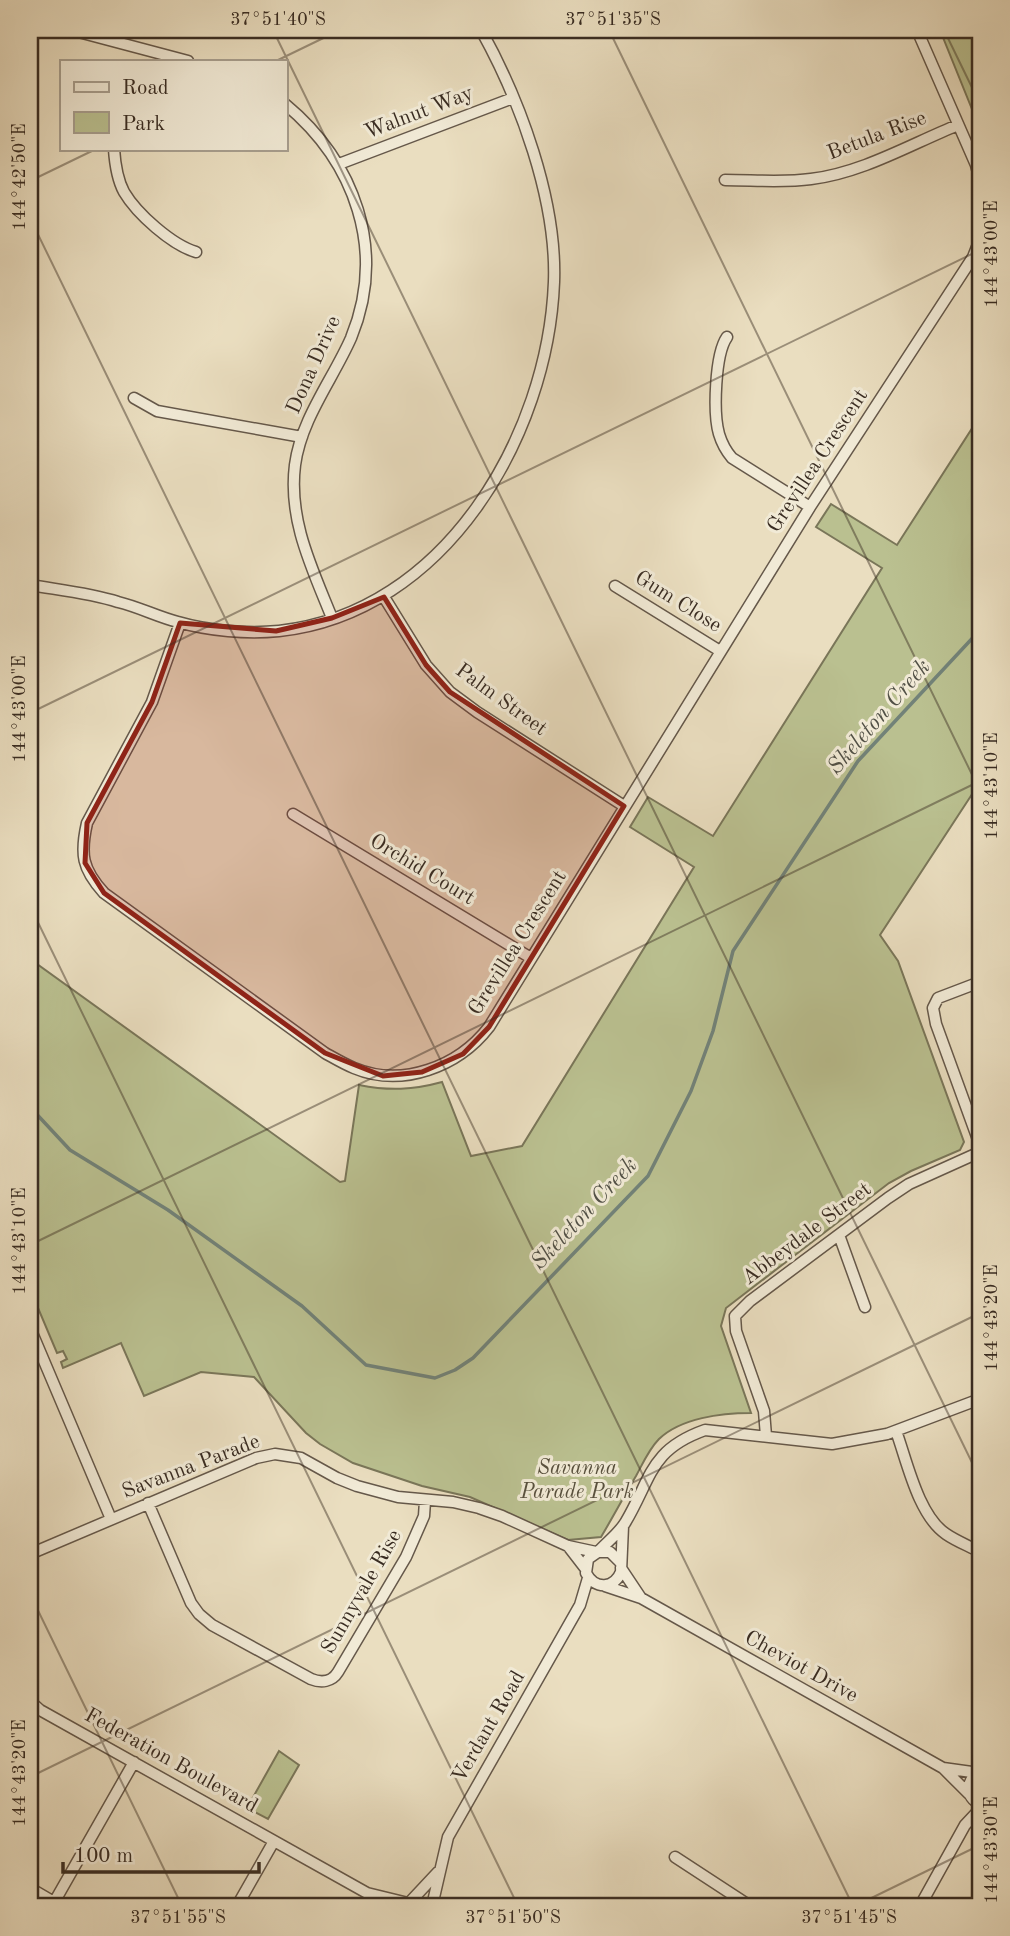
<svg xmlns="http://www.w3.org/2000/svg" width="1010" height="1936" viewBox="0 0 1010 1936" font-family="'Old Standard TT',serif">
<rect width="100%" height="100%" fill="#eadec0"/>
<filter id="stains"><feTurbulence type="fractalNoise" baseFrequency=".00286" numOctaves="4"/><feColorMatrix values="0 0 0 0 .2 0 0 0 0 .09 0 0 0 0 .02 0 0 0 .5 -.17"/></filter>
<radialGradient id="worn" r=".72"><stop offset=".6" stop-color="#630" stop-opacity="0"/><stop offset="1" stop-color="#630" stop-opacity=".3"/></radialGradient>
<path fill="#bac090" stroke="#7a7659" stroke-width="2" d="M940,30H980V129Z
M980,416V782L880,935L898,961L964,1142L960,1150L911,1171L889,1183L726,1308L721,1326L751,1413C721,1413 681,1418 659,1439C649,1449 643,1463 636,1476C624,1496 613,1517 601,1537L568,1540L470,1497L422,1486L353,1463L320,1444L306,1433L254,1377L201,1372L144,1396L121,1343L63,1368L61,1362L67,1359L63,1351L57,1353L30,1289V959L340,1182L345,1181L359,1085C389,1091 413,1090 442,1082L471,1156L522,1146L694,867L630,827L648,797L713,836L882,568L816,527L831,504L897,545Z
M279,1751L299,1765L268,1819L247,1808Z"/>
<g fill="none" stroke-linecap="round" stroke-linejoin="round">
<path stroke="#728278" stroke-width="3.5" d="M30,1107L70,1150L168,1210L302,1306L366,1365L435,1378L455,1370L473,1358L648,1176L691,1091L713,1031L733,951L858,761L980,630"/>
<defs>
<path id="minor" d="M71,30L188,61
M917,30L976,165L980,180
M285,104C355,162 387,250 351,338C333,379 301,419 295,465C288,520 312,568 332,618
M114,149C115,164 117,179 124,192C137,214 172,245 196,252
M339,164L513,98
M725,180C753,180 783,183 811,179C862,173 911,144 958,125
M727,337C715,354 713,413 719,434C722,444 726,451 732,458L810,507
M134,398L157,411L302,437
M30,585C59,590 90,593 118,602C139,607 158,617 178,622C209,631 247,634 279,631C445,613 548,436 554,282C557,200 520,100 481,30
M615,586L720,651
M384,597L426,665L450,692L477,712L624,806
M180,623L152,702L87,823C80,854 82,869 104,893L325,1053C334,1058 344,1064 354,1068C402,1088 458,1067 489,1027L810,507L973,257L980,239
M293,814L531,958
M980,982L938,998L933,1008L936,1024L980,1145
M839,1235L865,1307
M30,1328L111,1519
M896,1431C907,1461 918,1515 946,1534C956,1541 969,1546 980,1552
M766,1436L764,1411L736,1331L735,1316L750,1301L888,1198L909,1184L980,1152
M148,1503L191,1603L199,1614L212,1625L311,1679C321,1683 332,1682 338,1672L406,1557L424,1516L425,1501
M568,1546L585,1568
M598,1552C606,1543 618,1534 625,1523C652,1478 649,1450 705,1430L832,1444L887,1434L980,1399
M30,1554L256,1458L275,1454L301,1458L337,1478L357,1486L398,1497L453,1502L479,1508L502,1516L568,1546L596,1552
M620,1562L610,1552H598L588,1559L586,1573C595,1590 614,1589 621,1572L623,1526
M621,1568L641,1598
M605,1586L641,1598L943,1768L969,1794
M30,1701L40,1710L367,1893L408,1903
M943,1768L979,1773
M980,1773C965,1780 965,1797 980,1804
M675,1857L750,1906
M30,1888L54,1902
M409,1903L438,1872
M52,1906L134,1762
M237,1906L274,1841
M432,1906L448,1837L580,1605L588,1578
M920,1906L965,1825L980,1809"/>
</defs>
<use href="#minor" stroke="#65584a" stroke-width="13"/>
<use href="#minor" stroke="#f1ead6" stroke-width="10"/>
</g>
<path fill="#8f2418" fill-opacity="0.2" stroke="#8f2418" stroke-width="5" stroke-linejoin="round" d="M384,597L426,665L450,692L624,806L489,1027L463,1054L422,1072L383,1076L325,1053L104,893L85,863L87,823L152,702L180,623L276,631L332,618Z"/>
<path fill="none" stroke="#392c22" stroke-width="2" stroke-opacity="0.45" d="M273,30L980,1479M609,30L980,791M944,30L980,104M276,61L340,30M30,181L96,149M30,218L853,1906M30,713L980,250M30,906L518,1906M30,1245L980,781M30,1594L182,1906M30,1777L980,1313M855,1906L980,1845"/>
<g text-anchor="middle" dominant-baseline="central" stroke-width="6" stroke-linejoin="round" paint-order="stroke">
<g font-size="21" fill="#392c22" stroke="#f1ead6">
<text transform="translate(419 113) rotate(-21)">Walnut Way</text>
<text transform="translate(877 136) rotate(-21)">Betula Rise</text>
<text transform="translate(314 365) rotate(-66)">Dona Drive</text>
<text transform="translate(818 461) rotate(-57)">Grevillea Crescent</text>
<text transform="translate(678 602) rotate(32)">Gum Close</text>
<text transform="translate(501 700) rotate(36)">Palm Street</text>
<text transform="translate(422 870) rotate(31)">Orchid Court</text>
<text transform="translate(518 943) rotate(-58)">Grevillea Crescent</text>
<text transform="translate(807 1234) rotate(-37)">Abbeydale Street</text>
<text transform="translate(191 1467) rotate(-21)">Savanna Parade</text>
<text transform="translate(362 1592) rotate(-60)">Sunnyvale Rise</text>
<text transform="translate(801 1667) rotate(29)">Cheviot Drive</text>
<text transform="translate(489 1727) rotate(-60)">Verdant Road</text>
<text transform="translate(171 1761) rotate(29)">Federation Boulevard</text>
</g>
<g font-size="21" font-style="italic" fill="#59513e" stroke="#f1ead6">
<text x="577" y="1468">Savanna<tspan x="577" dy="24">Parade Park</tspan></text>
</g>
<g font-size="23" font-style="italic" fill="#515046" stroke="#f1ead6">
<text transform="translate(879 717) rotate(-49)">Skeleton Creek</text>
<text transform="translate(584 1214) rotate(-47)">Skeleton Creek</text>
</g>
</g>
<rect width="1010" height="1936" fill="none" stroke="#eadec0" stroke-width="77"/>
<rect x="60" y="60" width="228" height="91" fill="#f1ead6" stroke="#a79e8e" stroke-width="2"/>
<rect x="74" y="82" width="35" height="10" fill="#f1ead6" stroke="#a79e8e" stroke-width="2"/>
<text x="122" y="94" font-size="21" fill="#392c22">Road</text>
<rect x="74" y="112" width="35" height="21" fill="#bac090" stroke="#a79e8e" stroke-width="2"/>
<text x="122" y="130" font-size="21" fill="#392c22">Park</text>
<path d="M63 1862v10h196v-10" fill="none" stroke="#392c22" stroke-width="3.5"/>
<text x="74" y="1862" font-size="21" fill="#392c22" stroke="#f1ead6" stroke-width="5" paint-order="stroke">100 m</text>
<rect x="38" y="38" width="934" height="1860" fill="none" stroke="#392c22" stroke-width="2.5"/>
<g font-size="18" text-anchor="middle" fill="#392c22">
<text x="278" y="25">37°51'40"S</text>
<text x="613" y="25">37°51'35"S</text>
<text transform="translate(19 177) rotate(-90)" y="6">144°42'50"E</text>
<text transform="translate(991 254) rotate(-90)" y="6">144°43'00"E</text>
<text transform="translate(19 709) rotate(-90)" y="6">144°43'00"E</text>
<text transform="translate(991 786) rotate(-90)" y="6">144°43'10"E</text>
<text transform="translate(19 1241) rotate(-90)" y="6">144°43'10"E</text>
<text transform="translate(991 1318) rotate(-90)" y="6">144°43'20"E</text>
<text transform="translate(19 1773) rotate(-90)" y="6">144°43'20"E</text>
<text transform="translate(991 1850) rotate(-90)" y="6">144°43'30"E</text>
<text x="178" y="1923">37°51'55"S</text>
<text x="513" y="1923">37°51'50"S</text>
<text x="849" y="1923">37°51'45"S</text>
</g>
<rect width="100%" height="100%" filter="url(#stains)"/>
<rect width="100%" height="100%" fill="url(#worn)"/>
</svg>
